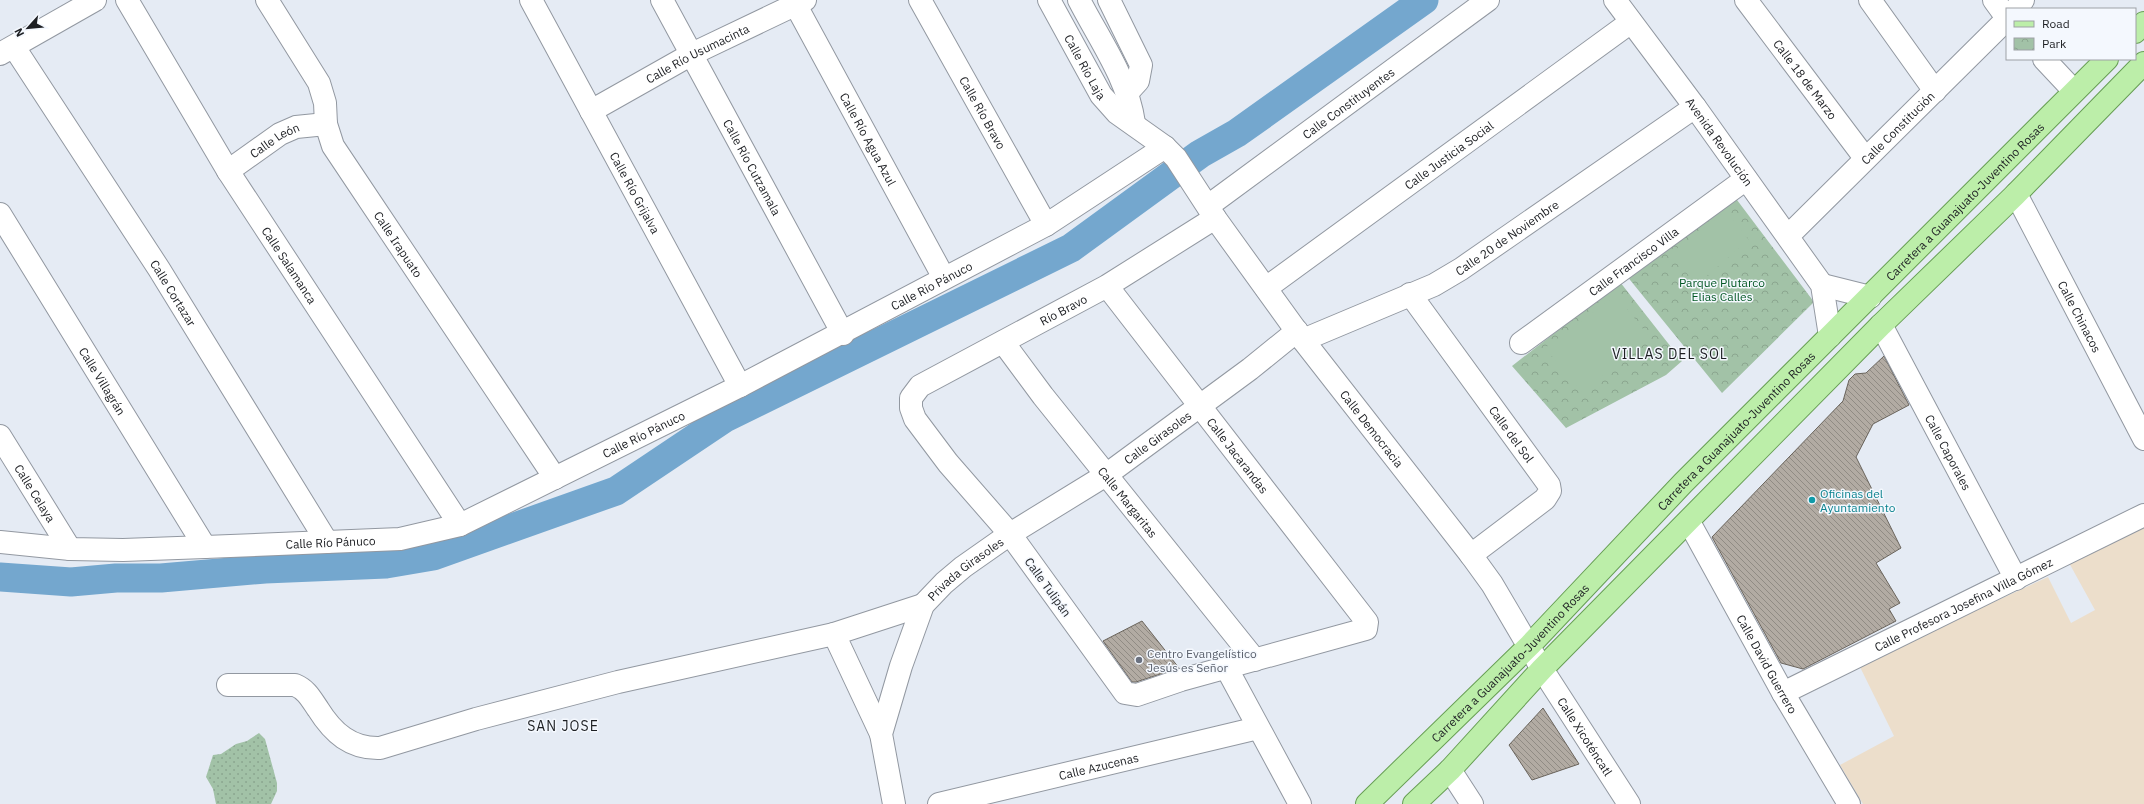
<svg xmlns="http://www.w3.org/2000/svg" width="2144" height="804" viewBox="0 0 2144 804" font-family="'IBM Plex Sans',sans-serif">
<defs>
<pattern id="grass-dots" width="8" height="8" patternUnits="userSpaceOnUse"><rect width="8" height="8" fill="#a2c2a7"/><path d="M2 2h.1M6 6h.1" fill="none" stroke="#8ba68f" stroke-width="1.8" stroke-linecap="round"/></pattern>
<pattern id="park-crowns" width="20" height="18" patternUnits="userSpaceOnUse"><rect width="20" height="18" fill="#a2c2a7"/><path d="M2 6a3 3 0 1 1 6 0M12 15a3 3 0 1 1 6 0" fill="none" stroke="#8ba68f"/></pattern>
<pattern id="building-back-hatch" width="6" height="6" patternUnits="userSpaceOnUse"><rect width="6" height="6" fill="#b2aba3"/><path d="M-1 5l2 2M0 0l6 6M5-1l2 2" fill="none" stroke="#908b84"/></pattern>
</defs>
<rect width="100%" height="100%" fill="#e5ebf4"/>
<path fill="#ecdecb" d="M2144,523V804H1863L1840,765L1894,736L1860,667L1924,634L2048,577L2071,623L2095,610L2068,561Z"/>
<path fill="url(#grass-dots)" d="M259,733L265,739L277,783V791L271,804H216L213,789L206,777L213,755L221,754L236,744L247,741Z"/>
<path fill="url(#park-crowns)" d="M1734,196L1814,302L1722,393L1626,275Z
M1620,282L1682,361L1666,375L1566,428L1512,366Z"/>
<path fill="#a2c2a7" d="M1726,211L1749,240L1696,285L1671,253Z
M1616,295L1651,339L1582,392L1545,348Z"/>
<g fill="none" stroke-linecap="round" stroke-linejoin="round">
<path stroke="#74a7ce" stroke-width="29" d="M0,577L71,582L116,578H161L265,569L386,564L433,556L616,491L725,418L1071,248L1200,154L1237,133L1424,0"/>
</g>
<path fill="url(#building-back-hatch)" stroke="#6a645c" d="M1884,356L1909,405L1873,424L1856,457L1901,548L1876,563L1900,603L1889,609L1896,621L1803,669L1781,663L1712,537L1843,401L1849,380L1855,374L1866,373Z
M1142,621L1179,668L1136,682H1132L1103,641Z
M1543,708L1579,764L1532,780L1509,745Z"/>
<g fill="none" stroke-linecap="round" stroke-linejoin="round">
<defs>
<g id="minor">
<path id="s1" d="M127,0L228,171L460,525"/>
<path id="s2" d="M267,0L319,83L325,103L326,124L333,146L555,478"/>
<path id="s3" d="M531,0L740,386"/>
<path id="s4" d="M662,0L843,334"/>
<path id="s5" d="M793,0L944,278"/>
<path id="s6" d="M920,0L1046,225"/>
<path id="s7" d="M1049,0L1101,95L1117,113L1165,147L1176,158L1215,218L1303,340L1471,555L1492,584L1542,669L1629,804"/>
<path d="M1079,0C1099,39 1128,79 1134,123"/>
<path d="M1109,0L1141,65L1138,81L1127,93"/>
<path id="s8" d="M1615,0L1695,107L1822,285L1830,336"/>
<path id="s9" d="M1746,0L1865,158"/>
<path d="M1870,0L1935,91"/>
<path d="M1994,0L2007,18"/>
<path d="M2016,9L2023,0"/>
<path id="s10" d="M14,47L159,269L327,542"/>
<path d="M0,54L95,0"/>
<path d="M2044,59L2074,91"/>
<path id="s11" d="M591,111L692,54L805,0"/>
<path id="s12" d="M228,171L280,134L296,127L326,124"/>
<path id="s13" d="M2016,194L2144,439"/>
<path id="s14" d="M1208,206L1488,0"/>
<path id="s15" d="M0,214L205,547"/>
<path id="s16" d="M1788,236L2007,19"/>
<path d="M1822,285L1870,297"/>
<path id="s17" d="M1107,286L1367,622L1366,629L1181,680L1137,695L1125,693L1010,534L948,463L915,419L911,408V398L920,386L1107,286L1215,218"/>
<path id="s18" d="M1266,288L1631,22"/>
<path id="s19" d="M1410,294L1549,485L1550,491L1545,499L1471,555"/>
<path id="s20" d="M1881,325L2016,579"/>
<path id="s21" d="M1303,340L1434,285L1461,269L1695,107"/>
<path id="s22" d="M1003,342L1043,396L1255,660"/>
<path id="s23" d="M1521,343L1746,179"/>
<path id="s24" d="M0,436L70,549"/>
<path id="s25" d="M1689,522L1783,693L1849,804"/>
<path id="s26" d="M0,542L70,549L123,550L205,547L400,539L460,525L740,386L1046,225L1165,147"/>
<path d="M1226,667L1300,804"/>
<path d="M228,685H295C307,690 311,699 318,709C333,733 351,749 380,748L476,719L618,682L834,634"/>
<path id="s27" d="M1783,693L2144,515"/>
<path d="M881,734L834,634L923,605"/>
<path d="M1450,770L1472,804"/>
<path id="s28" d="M894,804L881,734L901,666L923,605L944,583L963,567L1010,534L1106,475L1250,369L1297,331"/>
<path id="s29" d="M939,804L1258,728"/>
</g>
<g id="major">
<path d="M2135,32L2144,23"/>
<path id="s30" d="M1367,804L1530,645L1683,483L2107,59"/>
<path d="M1414,804L1450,770L1542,669L1881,325L2016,194L2144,63"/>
</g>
</defs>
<use href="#minor" stroke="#9298a1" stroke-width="24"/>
<use href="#major" stroke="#679e54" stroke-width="24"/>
<use href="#minor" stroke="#fff" stroke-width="22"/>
<use href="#major" stroke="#bceea9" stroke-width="22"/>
</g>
<circle fill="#0f9aa8" stroke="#f4f8fe" stroke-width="1.5" cx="1812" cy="500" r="4"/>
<circle fill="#6b7280" stroke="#f4f8fe" stroke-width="1.5" cx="1139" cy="660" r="4"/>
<g text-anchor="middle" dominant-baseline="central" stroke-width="3" stroke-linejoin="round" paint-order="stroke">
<g font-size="12" fill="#1d1f23" stroke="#f4f8fe">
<text stroke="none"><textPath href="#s11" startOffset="121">Calle Río Usumacinta</textPath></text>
<text stroke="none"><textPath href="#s7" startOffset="76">Calle Río Laja</textPath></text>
<text stroke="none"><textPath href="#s9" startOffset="99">Calle 18 de Marzo</textPath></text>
<text stroke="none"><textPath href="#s14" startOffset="174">Calle Constituyentes</textPath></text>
<text stroke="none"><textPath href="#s6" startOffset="129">Calle Río Bravo</textPath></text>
<text stroke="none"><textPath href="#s16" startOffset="154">Calle Constitución</textPath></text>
<text stroke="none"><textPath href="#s5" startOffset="158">Calle Río Agua Azul</textPath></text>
<text stroke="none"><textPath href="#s12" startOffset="56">Calle León</textPath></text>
<text stroke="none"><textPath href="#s8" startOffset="176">Avenida Revolución</textPath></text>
<text stroke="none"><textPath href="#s18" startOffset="226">Calle Justicia Social</textPath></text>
<text stroke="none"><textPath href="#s4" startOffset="190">Calle Río Cutzamala</textPath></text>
<text stroke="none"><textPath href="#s3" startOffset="219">Calle Río Grijalva</textPath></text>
<text stroke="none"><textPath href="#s30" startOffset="849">Carretera a Guanajuato-Juventino Rosas</textPath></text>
<text stroke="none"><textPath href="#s21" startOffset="229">Calle 20 de Noviembre</textPath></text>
<text stroke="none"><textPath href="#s2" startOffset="281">Calle Irapuato</textPath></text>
<text stroke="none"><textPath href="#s23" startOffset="139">Calle Francisco Villa</textPath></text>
<text stroke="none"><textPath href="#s1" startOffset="311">Calle Salamanca</textPath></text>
<text stroke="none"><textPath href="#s26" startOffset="991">Calle Río Pánuco</textPath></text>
<text stroke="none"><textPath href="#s10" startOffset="293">Calle Cortazar</textPath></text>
<text stroke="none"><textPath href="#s17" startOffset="1227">Río Bravo</textPath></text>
<text stroke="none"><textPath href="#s13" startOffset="138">Calle Chinacos</textPath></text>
<text stroke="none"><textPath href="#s15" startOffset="196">Calle Villagrán</textPath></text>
<text stroke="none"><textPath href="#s7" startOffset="541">Calle Democracia</textPath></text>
<text stroke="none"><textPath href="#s30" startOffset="525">Carretera a Guanajuato-Juventino Rosas</textPath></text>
<text stroke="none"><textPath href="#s26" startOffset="667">Calle Río Pánuco</textPath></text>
<text stroke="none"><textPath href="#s19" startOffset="173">Calle del Sol</textPath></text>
<text stroke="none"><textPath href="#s28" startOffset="496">Calle Girasoles</textPath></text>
<text stroke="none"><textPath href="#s20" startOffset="144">Calle Caporales</textPath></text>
<text stroke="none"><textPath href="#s17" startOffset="214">Calle Jacarandas</textPath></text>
<text stroke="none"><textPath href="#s24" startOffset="67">Calle Celaya</textPath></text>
<text stroke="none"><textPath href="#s22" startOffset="203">Calle Margaritas</textPath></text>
<text stroke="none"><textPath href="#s26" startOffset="331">Calle Río Pánuco</textPath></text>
<text stroke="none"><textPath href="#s28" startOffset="263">Privada Girasoles</textPath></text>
<text transform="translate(1048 587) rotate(54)">Calle Tulipán</text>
<text stroke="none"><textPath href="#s27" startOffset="201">Calle Profesora Josefina Villa Gómez</textPath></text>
<text stroke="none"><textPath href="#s30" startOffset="201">Carretera a Guanajuato-Juventino Rosas</textPath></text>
<text stroke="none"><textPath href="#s25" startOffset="162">Calle David Guerrero</textPath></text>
<text stroke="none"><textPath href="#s7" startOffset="916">Calle Xicoténcatl</textPath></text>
<text stroke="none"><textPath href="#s29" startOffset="164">Calle Azucenas</textPath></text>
</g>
<g font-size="12" fill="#045825" stroke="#f4f8fe">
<text x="1722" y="282">Parque Plutarco<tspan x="1722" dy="14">Elias Calles</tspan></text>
</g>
<g font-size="12" fill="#0d838f" stroke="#f4f8fe" text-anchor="start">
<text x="1820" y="493">Oficinas del<tspan x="1820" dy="14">Ayuntamiento</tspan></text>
</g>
<g font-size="12" fill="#5b616d" stroke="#f4f8fe" text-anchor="start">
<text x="1147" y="653">Centro Evangelístico<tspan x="1147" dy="14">Jesús es Señor</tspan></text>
</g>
<g font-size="14" letter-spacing="1" fill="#1d1f23" stroke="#f4f8fe">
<text x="1670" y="354">VILLAS DEL SOL</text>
<text x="563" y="726">SAN JOSE</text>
</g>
</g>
<rect x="2006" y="8" width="130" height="52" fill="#f4f8fe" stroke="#9ea1a6"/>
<rect x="2014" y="21" width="20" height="6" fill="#bceea9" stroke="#9ea1a6"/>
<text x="2042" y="28" font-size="12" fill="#1d1f23">Road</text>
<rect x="2014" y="38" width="20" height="12" fill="url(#park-crowns)" stroke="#9ea1a6"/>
<text x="2042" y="48" font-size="12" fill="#1d1f23">Park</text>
<g transform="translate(28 28) rotate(243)" stroke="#f4f8fe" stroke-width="3" paint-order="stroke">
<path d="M0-3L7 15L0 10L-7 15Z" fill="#1d1f23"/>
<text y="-6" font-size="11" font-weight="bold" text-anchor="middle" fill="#1d1f23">N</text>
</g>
</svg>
